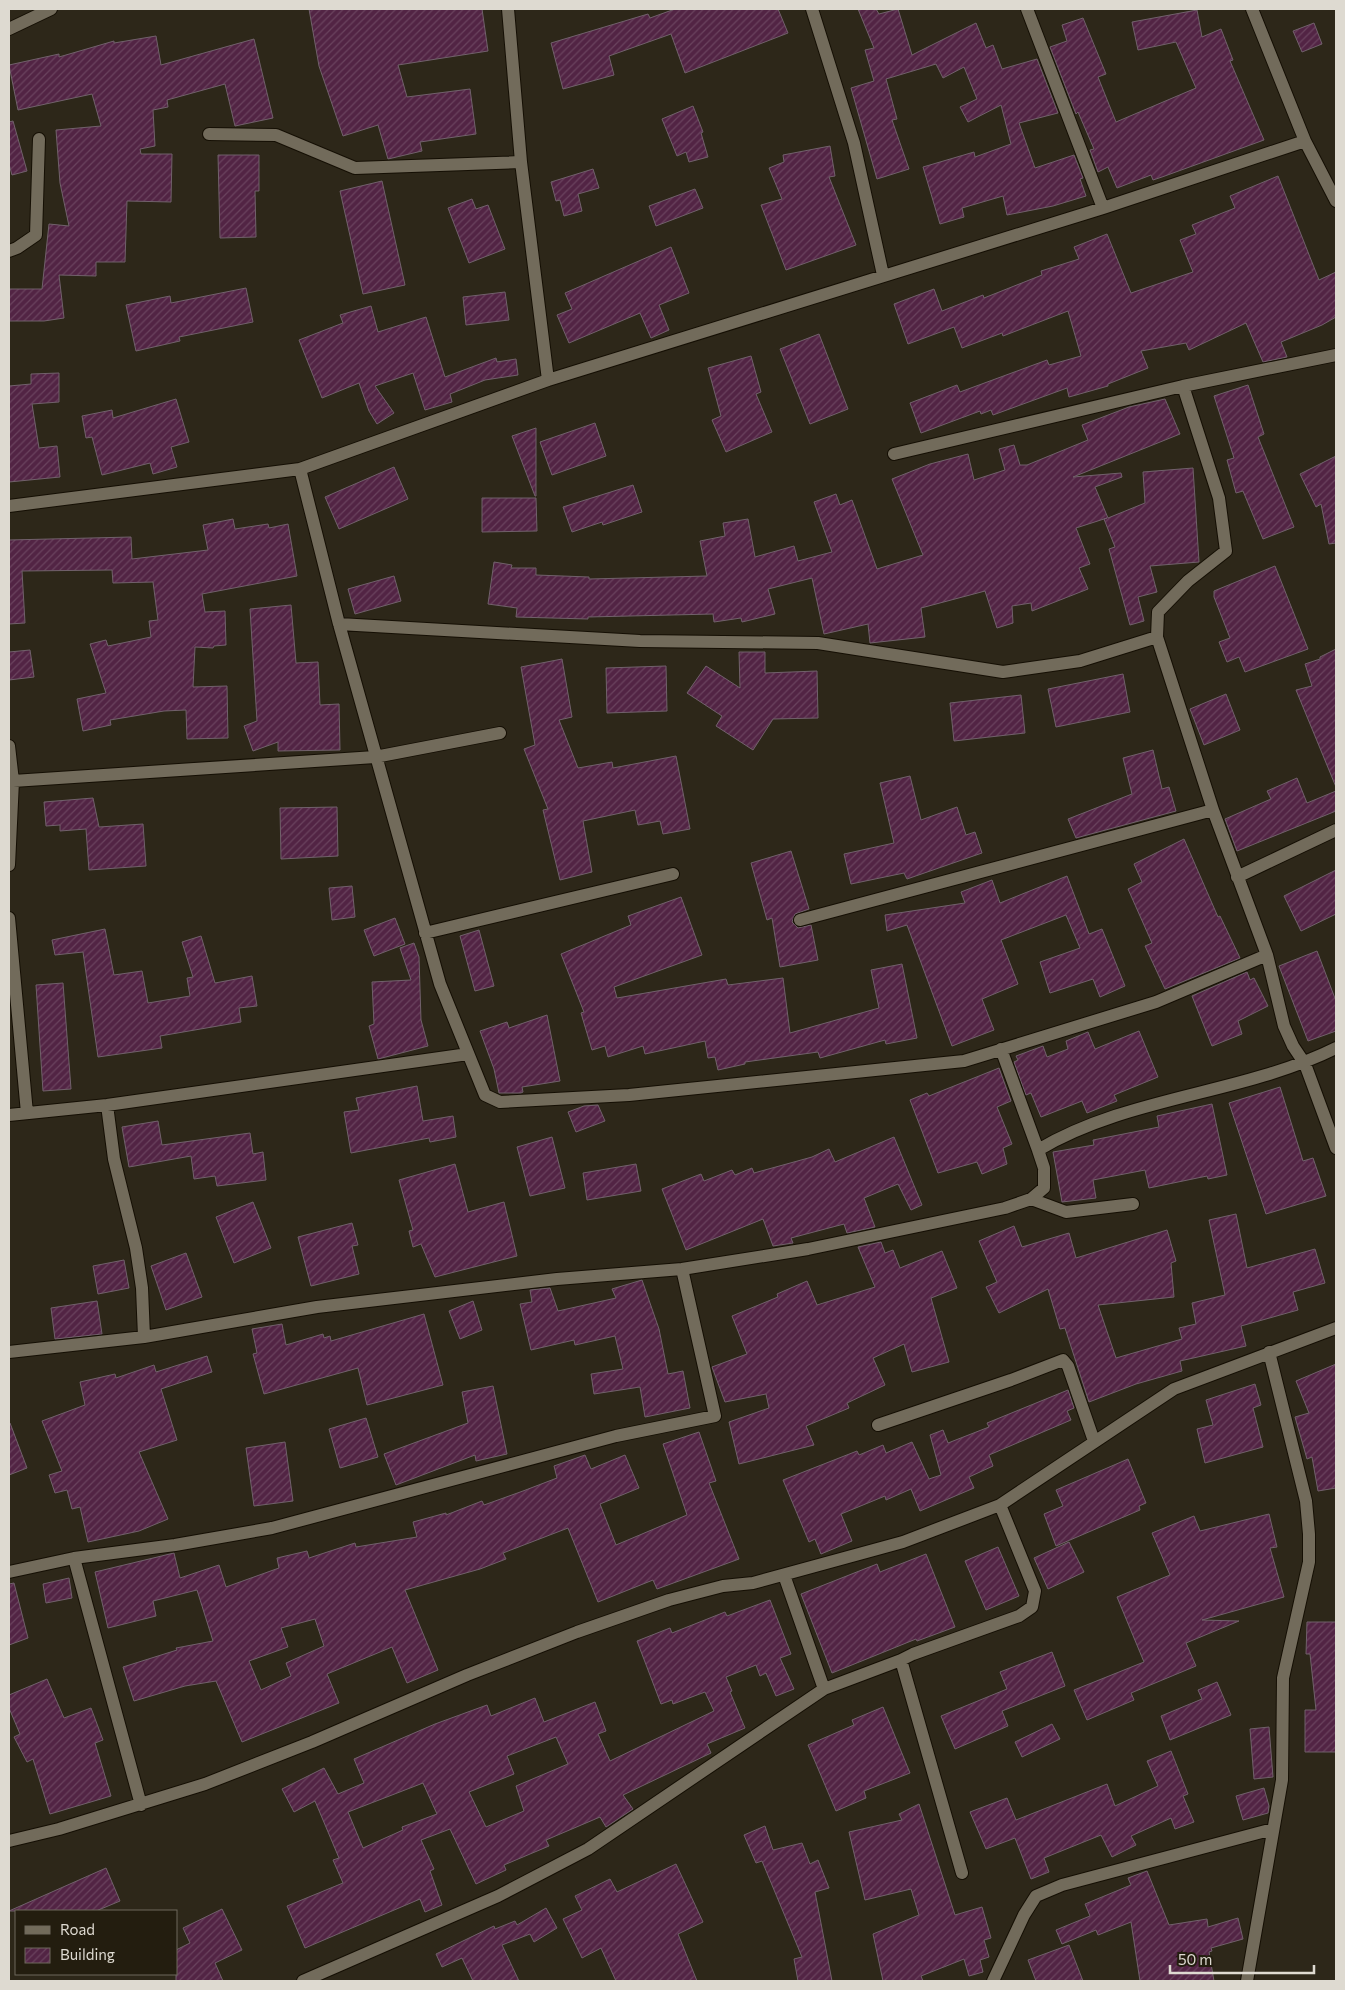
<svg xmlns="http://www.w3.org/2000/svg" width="1345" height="1990" viewBox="0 0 1345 1990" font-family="Commissioner,sans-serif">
<defs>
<pattern id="building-hatch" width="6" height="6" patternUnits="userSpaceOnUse" patternTransform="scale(1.25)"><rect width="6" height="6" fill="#522444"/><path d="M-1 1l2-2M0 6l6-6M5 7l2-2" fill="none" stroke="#6a435e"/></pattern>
</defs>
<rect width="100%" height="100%" fill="#2d2719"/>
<path fill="url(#building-hatch)" stroke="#71616b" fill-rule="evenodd" d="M309,9H482L488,51L398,65L407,97L470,89L476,134L420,142L422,151L388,159L378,125L343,136L319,66Z
M675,9H778L788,33L685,73L671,34L609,56L614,75L563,89L551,43L648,14L650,18Z
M858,9H876L879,14L898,9L912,55L976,23L986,48L993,45L1002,69L1037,59L1058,113L1019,123L1035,168L1074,155L1083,178L1080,179L1086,196L1053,206L1007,215L1003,196L962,208L964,217L940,224L923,167L974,152L975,157L1011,144L1001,105L968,122L960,107L977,99L964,67L943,78L936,64L886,79L897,119L892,120L909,169L877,179L851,88L874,81L865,50L874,48Z
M1197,10L1202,37L1221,29L1233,60L1230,61L1264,140L1162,177L1153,180L1151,175L1117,188L1108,167L1098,172L1090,150L1094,149L1078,112L1076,114L1050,47L1067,41L1062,25L1083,18L1106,74L1098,77L1116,122L1196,88L1176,42L1138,50L1132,22Z
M1314,23L1322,44L1302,52L1293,31Z
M156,36L161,65L254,39L273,118L235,126L225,84L167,100L168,107L153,110L155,146L140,149L141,154H172L171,202L127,201L125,262H96V276L59,275L64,318L44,321H9V289H42L49,224L69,226L60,183L56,130L101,126L92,94L18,110L9,65L59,54V57L114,41V43Z
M693,106L703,132L701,133L708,157L689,162L686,152L677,156L662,119Z
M13,121L27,171L12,175L9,164V122Z
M830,146L835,176L829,177L856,245L786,270L761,205L782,199L769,168L784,162L783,155Z
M218,155H259V191H255L256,237L220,238Z
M593,169L599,188L578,194L582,211L564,216L560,200L556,201L551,182Z
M1278,176L1319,280L1336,272V317L1322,325L1281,342L1287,357L1263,362L1246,323L1189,350L1186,343L1141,351L1148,368L1108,384V386L1069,397L1067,388L993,415L991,410L981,414L980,411L921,433L910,403L957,385L960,392L1047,360L1049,365L1081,356L1068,311L1003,336L1002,333L962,348L954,327L908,344L894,304L934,289L942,311L983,295L984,298L1042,275L1041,271L1079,259L1074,247L1107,234L1131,293L1193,272L1180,240L1196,234L1192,225L1235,208L1230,196Z
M382,181L405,285L363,294L340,191Z
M695,189L703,208L656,226L649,206Z
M472,199L476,209L488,205L505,249L469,263L448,208Z
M671,247L689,293L659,305L669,330L651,338L640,313L569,343L557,315L572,309L565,293Z
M246,288L253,322L179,337L180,341L136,351L126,305L170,296L171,303Z
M505,292L509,320L466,325L463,297Z
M371,306L378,332L426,317L445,377L496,358L497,362L516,359L518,375L485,380L450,394L452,402L425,410L413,373L375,386L394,413L377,424L369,411L359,383L322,398L299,340L343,323L340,315Z
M819,334L848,409L810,424L780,349Z
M751,356L761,392L756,394L772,432L726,452L712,420L721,416L708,368Z
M59,373V402L32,404L39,448L57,446L60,477L9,482V386L31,384V374Z
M1248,385L1264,434L1258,437L1294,527L1263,539L1243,491L1236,493L1227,460L1234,458L1214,396Z
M176,399L189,442L171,447L177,467L153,474L150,463L102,475L92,437L86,438L82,416L112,410L113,418Z
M1165,399L1180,434L1073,477L1121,473L1122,477L1095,487L1108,518L1145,503L1143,472L1193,468L1199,562L1150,566L1157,592L1138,597L1144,621L1130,625L1109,549L1115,547L1104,519L1107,518L1076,528L1090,564L1079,568L1088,589L1032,611L1031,603L1012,606L1013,623L997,628L985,591L921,608L925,637L870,643L868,624L824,634L812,578L768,589L775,614L742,622L741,618L714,622L713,614L588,617V619L516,617L517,608L488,604L494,562L512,565L511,568H536V575L589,577V579L707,576L700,541L725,536L723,523L748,519L755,557L794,546L798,561L832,552L814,502L836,494L840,505L852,500L877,569L923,555L892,479L930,464L968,454L974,480L1005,470L999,449L1014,445L1020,465H1027L1088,440L1082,425L1129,407Z
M595,423L606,456L552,475L540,442Z
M536,428V496H535L512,436Z
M1336,456V543L1329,544L1321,504L1316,507L1300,474Z
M394,467L408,499L339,529L325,497Z
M633,485L642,512L603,525L602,522L572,532L563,507Z
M482,498H536L537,531L482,532Z
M233,519L235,529L268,524L269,528L288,524L297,576L202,594L205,612L225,611L226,645L214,646L213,648L195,647L193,687L227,686L228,738L187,739L186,710L164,711L110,720L111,725L83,731L77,699L106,693L90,644L106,640L108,646L151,637L149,621L158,620L153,582L113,583L112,570L22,571L25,623L9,624V540L131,537L132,559L208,550L203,525Z
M1275,566L1308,649L1245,672L1239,657L1227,662L1219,642L1230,638L1214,597V591Z
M394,576L401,601L355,614L348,589Z
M291,605L296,663L318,662L320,705L339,704L340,750L278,751V742L253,751L244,726L257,721L250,609Z
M1336,649V787L1296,690L1312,686L1305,664L1320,659V657Z
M30,650L34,677L9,680V652Z
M739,652H765V673L817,671L818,718L773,719L753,750L716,726L722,716L687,693L706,666L740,688Z
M562,659L572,717L559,720L578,768L612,762L613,768L676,756L690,829L663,834L660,821L638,825L635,810L583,821L592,872L560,880L543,810L548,809L524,749L535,745L521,667Z
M666,666L667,711L607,713L606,668Z
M1123,674L1130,712L1056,727L1048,689Z
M1226,694L1240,730L1204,745L1190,709Z
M1021,695L1025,733L954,741L950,703Z
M1153,750L1162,789L1169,787L1176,811L1076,838L1068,819L1132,794L1123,758Z
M910,776L921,820L957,807L966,835L975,832L982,853L907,879L904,873L851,884L844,854L894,843L880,783Z
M1297,778L1307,803L1336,791V811L1237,851L1225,819L1271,799L1267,791Z
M93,798L99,827L143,824L146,866L89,870L86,829L60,831V825L46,826L44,802Z
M337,807L338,856L281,859L280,808Z
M1184,839L1218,917L1220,916L1240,958L1165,989L1145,946L1152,943L1128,889L1142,882L1134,864Z
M791,851L809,909L795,914L792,922L798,928L811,925L818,960L780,967L772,918L767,920L751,863Z
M1336,870V914L1301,931L1284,896Z
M1067,876L1089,934L1102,929L1125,986L1100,997L1093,979L1050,993L1040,962L1080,948L1066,915L1001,940L1018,984L982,999L994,1030L952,1046L907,925L887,931L885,915L965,903L961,892L992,880L1000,903Z
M352,886L355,917L332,920L329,888Z
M681,897L702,955L614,987L617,998L726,979L728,985L783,978L790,1033L879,1008L871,970L902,964L917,1038L886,1044L885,1040L820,1058L818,1052L745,1062V1064L718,1070L715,1057L708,1058L705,1041L645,1054L643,1046L608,1057L605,1046L592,1050L581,1013L584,1012L561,954L631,925L628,916Z
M395,918L405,944L374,956L364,930Z
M105,929L114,975L142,971L148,1003L190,996L187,978L193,977L182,942L201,936L215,983L252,976L257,1006L239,1008L241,1022L160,1036L162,1048L98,1057L83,952L55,955L52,940Z
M479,930L494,986L475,991L460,936Z
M414,943L419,957L421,1020L428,1046L378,1059L369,1026L374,1024L372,982L411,980L400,948Z
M1317,951L1336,1001V1031L1308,1041L1279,966Z
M1247,972L1250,980L1254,978L1268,1006L1238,1021L1242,1034L1212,1046L1192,996Z
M63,983L71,1089L43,1091L36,985Z
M547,1015L560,1081L522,1087L523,1092L521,1093H499L494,1069L480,1031L507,1022L509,1028Z
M1139,1031L1158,1077L1114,1095L1117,1101L1087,1113L1082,1101L1041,1117L1031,1093L1026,1095L1014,1062L1018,1060L1016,1056L1043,1046L1047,1057L1068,1049L1066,1041L1088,1032L1095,1049Z
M999,1068L1011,1101L997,1107L1012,1144L1003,1148L1007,1164L982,1174L977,1162L938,1173L910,1100L927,1093L929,1096Z
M417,1086L423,1121L453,1116L456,1137L430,1142L429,1138L351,1153L344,1112L359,1110L356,1098Z
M1280,1087L1303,1161L1313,1158L1326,1196L1266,1214L1229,1103Z
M1212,1104L1227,1175L1208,1179L1207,1176L1149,1188L1145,1170L1093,1180L1096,1198L1062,1202L1053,1152L1094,1145L1093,1140L1159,1127L1157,1116Z
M598,1105L605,1121L576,1132L568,1112L584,1106Z
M158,1121L162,1145L250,1133L253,1154L263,1152L266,1180L217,1186L215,1176L194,1179L191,1156L129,1167L122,1127Z
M552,1137L565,1188L530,1196L517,1147Z
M894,1137L922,1205L911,1210L898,1184L864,1198L875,1227L847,1233L844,1224L791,1238L793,1243L773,1246L763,1219L686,1250L662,1189L701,1174L704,1181L732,1170L735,1175L752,1168L754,1173L812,1157L829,1149L835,1162Z
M455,1164L468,1212L504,1202L517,1256L435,1277L421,1244L413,1247L409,1231L413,1230L399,1180Z
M636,1164L641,1191L587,1200L583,1173Z
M253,1202L271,1248L234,1263L216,1217Z
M1236,1214L1247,1268L1315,1249L1325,1283L1293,1292L1298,1310L1241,1326L1246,1346L1180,1361L1182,1371L1136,1384L1089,1402L1065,1328L1060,1329L1048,1289L999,1313L986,1287L997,1282L979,1241L1014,1226L1022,1247L1069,1233L1076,1258L1167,1230L1176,1261L1171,1263L1174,1297L1098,1305L1116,1358L1182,1339L1179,1328L1196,1324L1192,1303L1225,1295L1209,1220Z
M352,1223L358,1245L352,1246L359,1274L311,1286L298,1237Z
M881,1242L885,1253L893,1250L900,1268L942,1251L957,1288L931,1298L949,1362L912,1372L904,1344L873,1358L885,1385L847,1403L849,1408L806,1426L814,1445L739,1464L729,1422L769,1408L766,1394L725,1402L712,1367L747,1354L732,1316L778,1297L777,1294L807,1281L817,1305L875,1287L858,1247Z
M186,1253L202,1297L166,1310L151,1266Z
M124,1260L129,1288L98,1294L93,1266Z
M642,1280L659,1329L668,1374L683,1371L690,1408L645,1417L640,1387L594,1394L591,1374L623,1369L615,1336L575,1345L574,1340L531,1350L520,1304L532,1302L530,1290L550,1288L558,1311L616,1298L612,1289Z
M97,1301L102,1334L55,1339L51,1308Z
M473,1301L482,1330L460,1339L449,1311Z
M424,1314L443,1385L367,1405L358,1368L264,1394L253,1354L257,1353L252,1329L282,1324L286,1345L323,1334L324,1338L330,1336L331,1341Z
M207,1356L212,1372L161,1389L177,1440L139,1452L168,1519L139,1531L88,1542L80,1507L72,1509L67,1490L55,1493L49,1475L62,1471L42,1421L85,1405L80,1382L115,1374L116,1378L154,1365L156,1372Z
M1336,1364V1488L1318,1491L1312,1457L1307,1459L1295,1417L1309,1413L1296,1381Z
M1255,1384L1261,1405L1253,1408L1263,1447L1205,1463L1197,1429L1213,1425L1206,1400Z
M493,1386L507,1454L476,1461L475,1455L396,1485L384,1454L468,1423L462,1392Z
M1068,1390L1074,1408L1067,1411L1071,1420L989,1455L993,1466L969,1477L974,1488L920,1511L911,1489L886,1500L885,1496L841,1514L852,1541L821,1554L815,1539L809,1542L783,1480L857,1451L859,1455L883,1445L886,1453L912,1442L929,1479L941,1475L930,1435L943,1430L948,1443L989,1427L987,1423Z
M366,1418L378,1457L340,1468L329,1429Z
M10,1423L27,1468L9,1475V1424Z
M699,1432L716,1481L709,1483L739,1559L657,1589L653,1580L598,1602L568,1528L503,1553L506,1559L480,1569L405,1590L438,1670L407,1683L392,1647L327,1674L339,1703L242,1742L216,1681L185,1686L134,1701L123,1667L177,1650L176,1648L213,1641L197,1590L153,1601L156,1616L108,1628L95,1572L174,1553L180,1578L219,1565L226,1587L279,1568L277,1558L307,1551L309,1558L355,1543L356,1547L417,1537L413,1522L446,1513V1515L482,1501L484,1505L523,1491L557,1478L554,1466L585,1455L591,1469L625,1455L639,1488L600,1504L616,1545L687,1515L663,1444ZM315,1619L324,1646L286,1663L291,1676L261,1690L249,1661L288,1647L281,1628Z
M285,1442L293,1501L254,1506L246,1448Z
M1128,1459L1146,1503L1139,1506L1140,1510L1056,1546L1044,1514L1063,1506L1056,1490Z
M1269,1514L1277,1547L1270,1548L1284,1597L1202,1620L1239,1621L1186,1643L1196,1666L1131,1693L1134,1700L1087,1720L1074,1690L1144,1662L1117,1597L1170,1575L1152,1533L1194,1516L1200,1531Z
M1069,1542L1084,1572L1048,1589L1034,1558Z
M998,1547L1019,1596L986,1610L965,1561Z
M926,1554L955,1627L917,1641L916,1639L832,1673L801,1594L877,1564L880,1572Z
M69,1578L72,1598L46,1603L43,1584Z
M14,1583L28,1638L9,1645V1584Z
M770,1600L791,1654L780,1658L794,1689L776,1696L766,1673L760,1676L756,1665L726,1677L732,1691L730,1692L745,1728L707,1744L711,1753L623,1795L633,1809L606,1827L600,1817L546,1840L549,1846L504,1865L506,1870L476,1884L450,1829L421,1840L434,1869L430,1871L442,1905L425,1912L420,1899L305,1948L287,1906L343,1883L333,1860L339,1858L315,1801L294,1812L282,1789L324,1768L338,1794L364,1783L354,1759L435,1724L487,1705L491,1716L535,1698L544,1722L595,1702L606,1731L598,1734L610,1761L714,1711L705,1692L673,1704L672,1700L661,1704L637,1641L670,1628L672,1633L725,1612L727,1616ZM556,1737L568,1764L516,1786L524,1811L486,1827L469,1792L514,1774L507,1756ZM423,1783L437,1814L402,1827L403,1830L363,1848L348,1812Z
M1307,1622H1336V1752H1305V1710H1316L1310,1654H1306Z
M1052,1652L1065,1686L1002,1711L1008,1726L955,1749L941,1716L1007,1689L1000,1672Z
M47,1679L64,1718L91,1708L103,1740L95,1743L111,1796L50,1814L33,1759L27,1762L14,1737L20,1734L9,1708V1695Z
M1217,1682L1231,1715L1170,1740L1161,1716L1202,1699L1198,1690Z
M883,1707L910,1773L864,1791L866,1798L836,1811L808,1745L854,1725L852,1720Z
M1052,1724L1060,1739L1022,1757L1015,1742Z
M1269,1727L1273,1777L1254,1779L1250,1729Z
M1171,1751L1188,1794L1183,1796L1194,1822L1175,1829L1171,1818L1131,1836L1136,1845L1112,1857L1101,1835L1044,1858L1049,1872L1031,1879L1015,1838L986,1849L970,1812L1007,1798L1016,1820L1107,1784L1115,1806L1158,1786L1147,1761Z
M1264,1788L1269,1806L1268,1813L1243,1820L1236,1796Z
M919,1804L955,1915L982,1907L991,1938L984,1940L989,1957L980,1960L983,1972L969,1976L964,1959L921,1976L923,1981H883L873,1934L919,1915L911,1889L865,1900L849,1832L902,1820L899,1814Z
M765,1826L773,1850L802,1843L810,1864L818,1860L829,1888L815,1892L832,1981H798L794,1959L802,1957L762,1861L756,1863L744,1835Z
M676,1864L703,1922L678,1934L697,1981H616L601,1948L582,1958L563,1919L582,1910L575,1896L610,1879L617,1892Z
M106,1868L120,1901L96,1911H9Z
M1147,1871L1169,1925L1207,1919L1208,1927L1238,1918L1243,1939L1211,1948L1212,1951L1209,1952L1214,1981H1140L1131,1922L1098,1935L1096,1930L1062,1944L1056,1930L1090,1916L1085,1904L1131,1885L1128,1878Z
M546,1908L557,1928L534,1942L530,1934L502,1945L519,1981H473L462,1958L442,1967L436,1954L494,1926L495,1929L515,1921L517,1925Z
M222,1909L242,1950L215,1963L223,1981H176V1950L190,1943L183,1928Z
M1069,1945L1083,1981H1036L1028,1960Z"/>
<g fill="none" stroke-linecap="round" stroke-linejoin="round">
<defs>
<path id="minor" d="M508,9L521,162L548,380
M812,9L854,143L883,275
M1027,9L1103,208
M1252,9L1305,141L1336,201
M9,29L51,9
M209,134L276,135L355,168L521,162
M9,251L17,248L36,235L39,139
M1183,386L1219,498L1226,551L1188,581L1158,612L1157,637L1213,810L1267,955L1284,1026L1293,1046L1305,1064L1336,1148
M894,454L1183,386L1336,355
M300,469L339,624L440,984L485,1095L500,1102L629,1095L964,1061L1156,1002L1267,955
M9,506L300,469L548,380L1103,208L1305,141
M339,624L640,641L818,643L1003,672L1080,661L1157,637
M9,746L13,781L9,865
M13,781L375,757L500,733
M1237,877L1336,830
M9,918L27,1113
M800,920L1213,810
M425,933L673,874
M1001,1049L1038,1150
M107,1105L114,1159L136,1248L142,1288L144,1337
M9,1115L107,1105L468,1054
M1031,1199L1066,1212L1133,1204
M9,1352L144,1337L317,1307L557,1279L682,1269L808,1249L1005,1208L1031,1199L1044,1188V1168L1038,1150C1128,1096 1244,1094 1336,1048
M878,1425L1011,1380L1063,1360L1068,1366L1094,1441
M74,1558L141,1805
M9,1572L74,1558L175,1545L272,1528L616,1436L715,1416L682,1269
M784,1575L824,1689
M901,1660L962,1873
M9,1841L59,1829L205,1784L312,1742L467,1675L577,1632L669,1600L723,1586L753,1583L903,1542L1000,1505L1174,1389L1336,1328
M303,1981L498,1896L588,1849L824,1689L901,1660L913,1654L1019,1616L1032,1607L1035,1591L1000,1505
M993,1981L1024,1915L1036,1896L1062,1885L1273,1829
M1247,1981L1282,1780L1283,1678L1309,1562V1534L1306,1501L1269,1352"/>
</defs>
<use href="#minor" stroke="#150f04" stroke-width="14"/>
<use href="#minor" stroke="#726b5b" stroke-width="12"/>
</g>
<rect width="1345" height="1990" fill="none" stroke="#dedad1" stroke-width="20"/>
<rect x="15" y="1910" width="162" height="65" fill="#231d0f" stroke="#6e695d"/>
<rect x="25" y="1926" width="25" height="8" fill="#726b5b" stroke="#6e695d"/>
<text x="60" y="1935" font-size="15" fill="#dedad1">Road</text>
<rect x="25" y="1948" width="25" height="15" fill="url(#building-hatch)" stroke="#6e695d"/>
<text x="60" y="1960" font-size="15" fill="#dedad1">Building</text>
<path d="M1170 1965v8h144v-8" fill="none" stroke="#dedad1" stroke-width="2.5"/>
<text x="1178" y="1965" font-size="15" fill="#dedad1" stroke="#231d0f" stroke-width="4" paint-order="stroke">50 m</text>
</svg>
